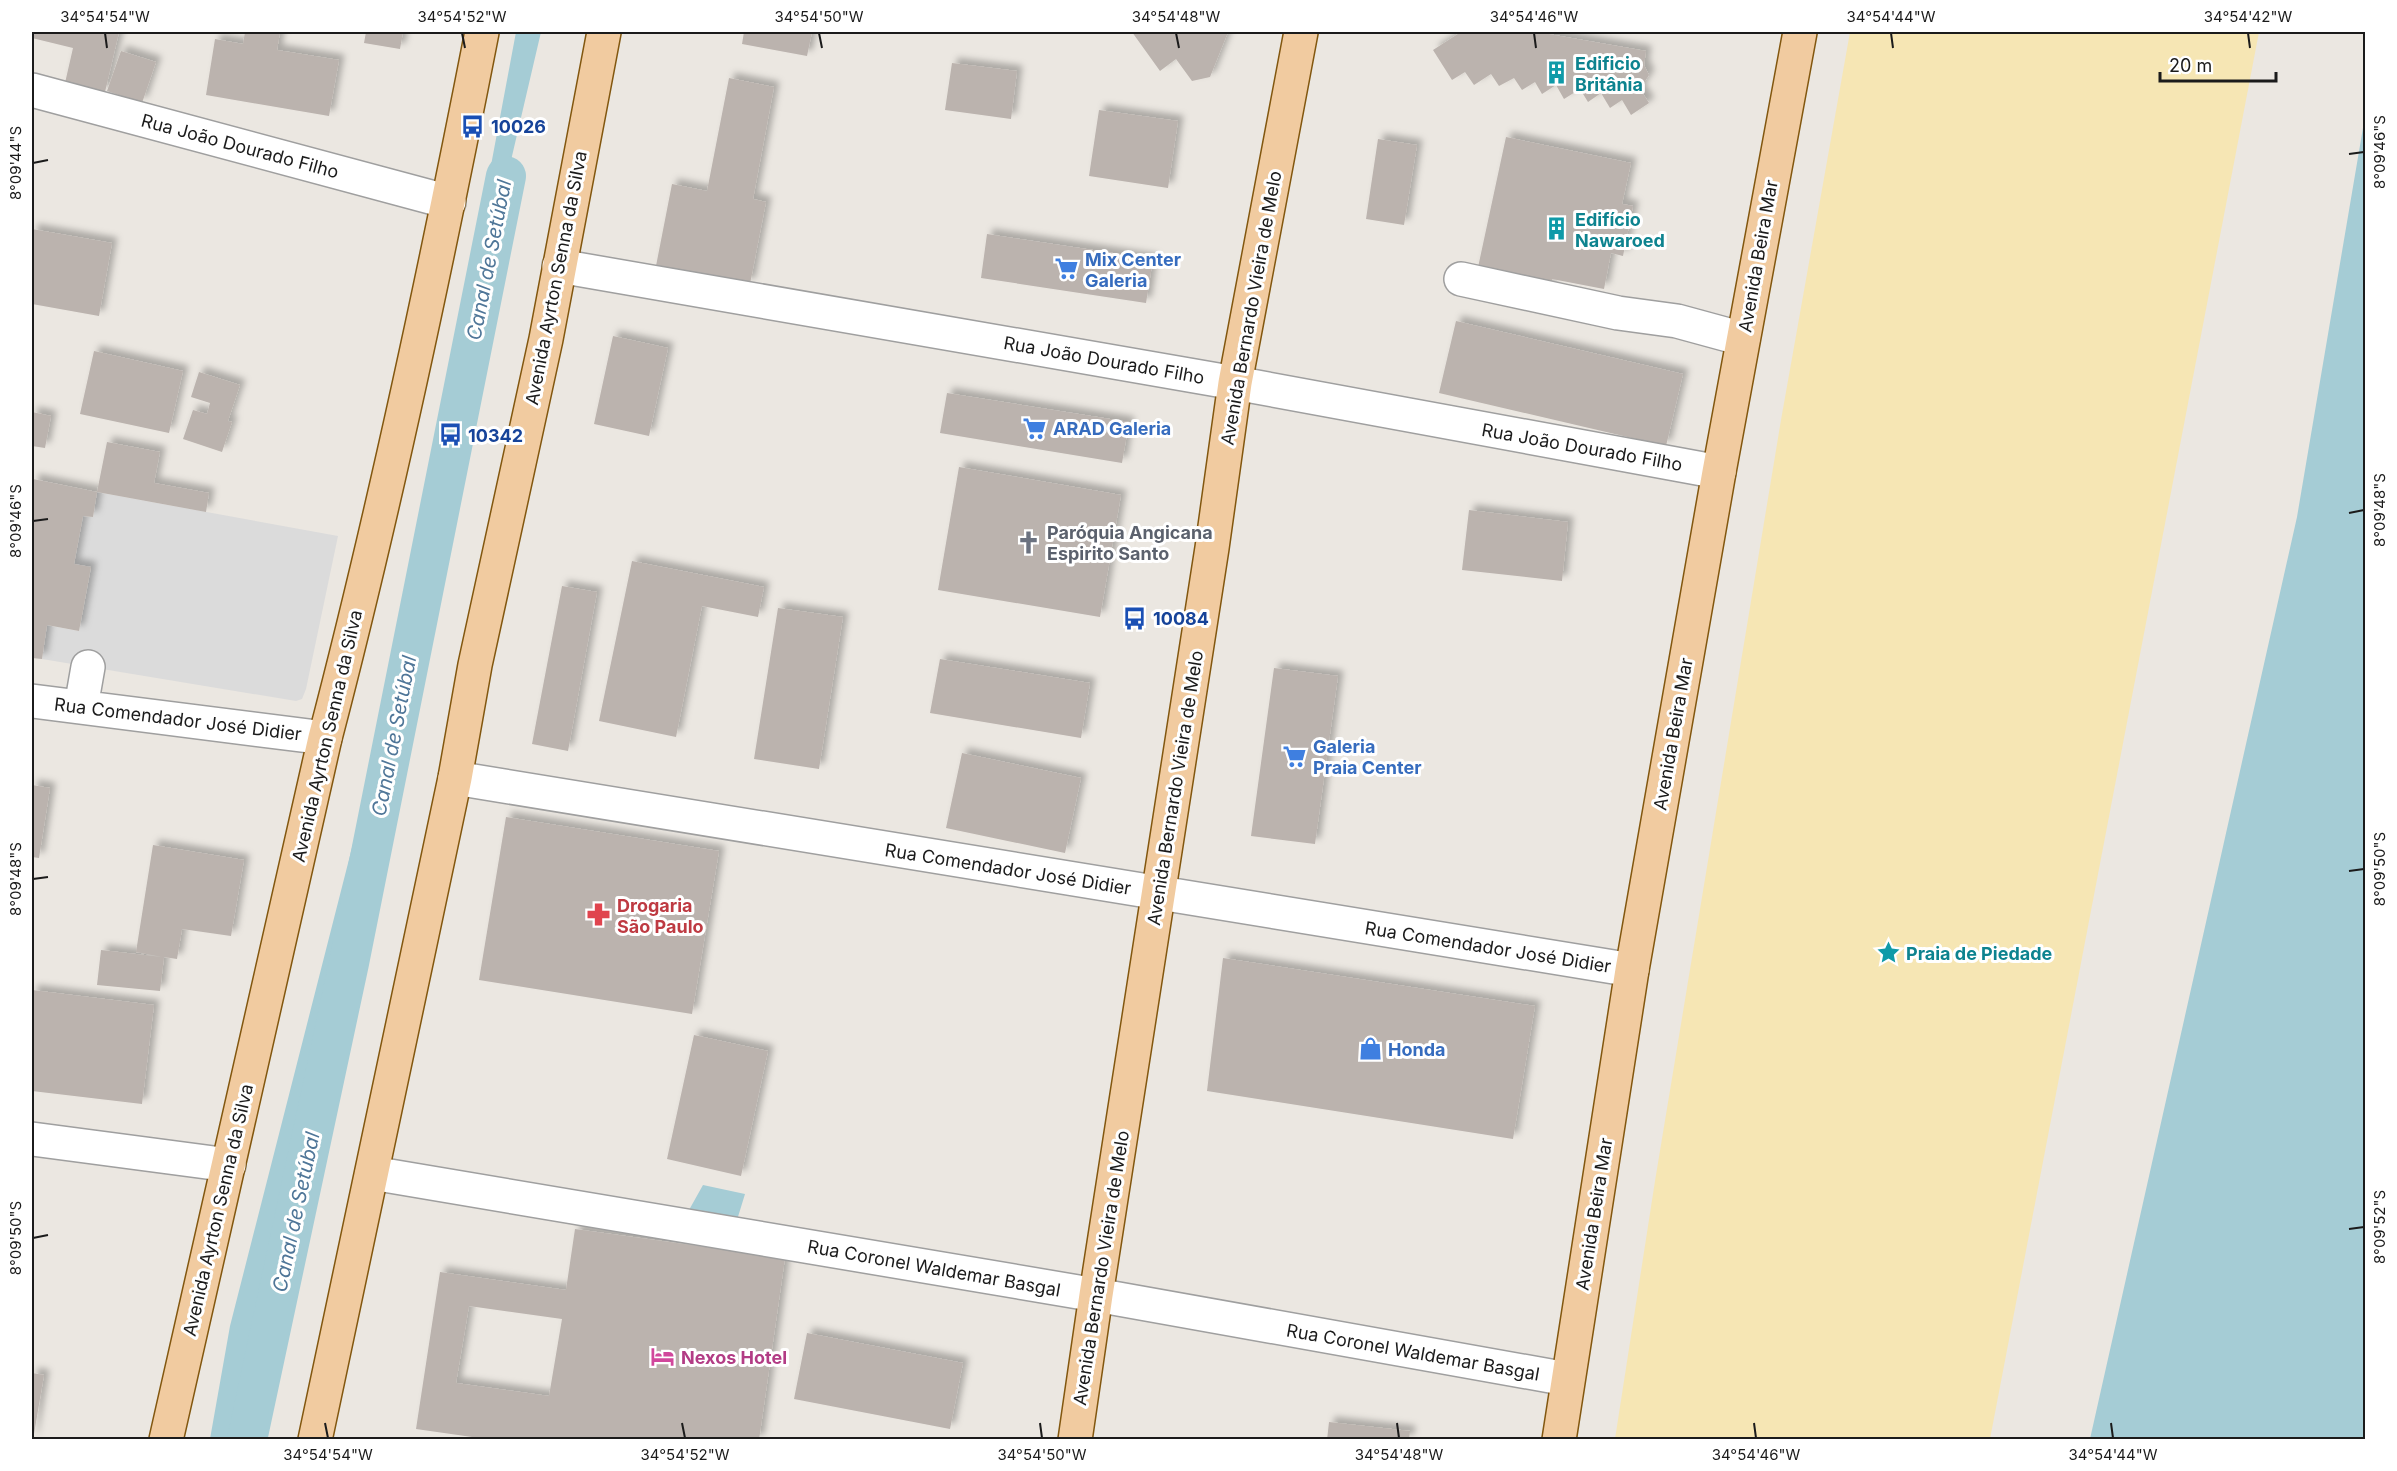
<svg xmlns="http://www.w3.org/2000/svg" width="2397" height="1471" viewBox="0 0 2397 1471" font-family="Inter,sans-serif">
<defs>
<filter id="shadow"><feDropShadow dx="5.5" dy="-5.5" stdDeviation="3" flood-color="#0004"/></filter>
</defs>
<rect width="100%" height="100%" fill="#ebe7e1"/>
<path fill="#f6e6b4" d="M1850,32H2259L1990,1439H1615L1655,1181L1781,420Z"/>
<path fill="#dbdbdb" d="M97,492L338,536L306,689L302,699L296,701L42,659L47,625L79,631L91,568L74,564L83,516L93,517Z"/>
<path fill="#a5ccd5" d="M516,32H541L495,229L244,1439H210L230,1326L394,683Z
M2365,116V1439H2090L2297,517Z
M703,1185L745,1194L737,1220L689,1210Z"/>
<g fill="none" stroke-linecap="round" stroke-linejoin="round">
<path stroke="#a5ccd5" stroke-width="40" d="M247,1440L349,963L506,176"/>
</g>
<path fill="#bbb3ae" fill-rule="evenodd" filter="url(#shadow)" d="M32,32H119L105,92L65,83L73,48L32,38Z
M245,32H280L277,50L339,60L329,116L206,95L215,39L243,44Z
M366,32H403L400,49L364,43Z
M744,32H812L807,56L742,44Z
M1132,32H1228L1210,77L1192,81L1176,59L1160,71Z
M1461,32H1537L1646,51L1644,65L1649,75L1640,89L1649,103L1631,115L1622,100L1610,108L1601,93L1588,102L1580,89L1564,99L1556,85L1542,94L1535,82L1522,90L1514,78L1499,86L1491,74L1474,85L1465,72L1452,80L1433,50Z
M121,51L156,62L142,103L107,91Z
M952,63L1017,71L1011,119L945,110Z
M729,78L774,87L753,199L766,202L750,284L656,266L672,184L707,191Z
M1099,110L1178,121L1168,188L1089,176Z
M1506,137L1631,163L1622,204L1633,206L1623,256L1611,253L1604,289L1552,279L1551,287L1477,272Z
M1378,139L1417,145L1404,225L1366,219Z
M32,229L112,243L99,316L32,304Z
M987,234L1153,259L1146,303L981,278Z
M1456,321L1683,374L1666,446L1439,393Z
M613,336L668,348L649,436L594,424Z
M94,351L183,371L169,433L80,414Z
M199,372L240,385L228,421L232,422L222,452L183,439L193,410L207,414L210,403L191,397Z
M947,393L1129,422L1122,463L940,433Z
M32,412L51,416L45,448L32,446Z
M107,442L160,452L154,483L209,493L206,512L97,492Z
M959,467L1121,495L1100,617L938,590Z
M33,479L97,492L93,517L83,516L74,564L91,567L79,631L47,625L42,659L32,658Z
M1469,510L1568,522L1562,581L1462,570Z
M632,561L764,587L758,617L702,606L676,737L599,721Z
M562,586L597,592L568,751L532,744Z
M778,608L843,617L819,769L754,759Z
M940,659L1090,683L1081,738L930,713Z
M1274,668L1338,676L1315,844L1251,836Z
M962,753L1081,778L1065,853L946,828Z
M32,785L50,788L39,858L32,857Z
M506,817L719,851L692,1014L479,980Z
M153,845L244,860L231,936L182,929L177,959L164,957L160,991L97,985L101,950L162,957L136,952Z
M1223,958L1535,1006L1513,1139L1207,1091Z
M32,990L154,1005L142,1104L32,1091Z
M694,1035L768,1051L741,1176L667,1159Z
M575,1229L785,1258L759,1440H493L416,1429L440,1272L566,1290ZM469,1306L562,1319L549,1396L456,1383Z
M807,1333L963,1363L950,1429L794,1399Z
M32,1373L44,1375L33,1440H32Z
M1329,1422L1410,1431L1409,1440H1327Z"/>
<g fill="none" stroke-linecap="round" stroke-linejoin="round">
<defs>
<path id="minor" d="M32,90L449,202
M559,266L1235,383L1719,472
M1461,279L1618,313L1677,321L1743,339
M32,701L325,738
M81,707L88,667
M455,778L1632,970
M32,1139L229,1165
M372,1173L1096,1295L1567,1379"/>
<path id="major" d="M166,1440L325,738C386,505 436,268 482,32
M315,1440L455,778L475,665L546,339L604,32
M1075,1440L1096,1295L1212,548L1235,383L1301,32
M1559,1440L1632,970L1719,472L1800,32"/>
</defs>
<use href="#minor" stroke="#9f9f9f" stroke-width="36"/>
<use href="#major" stroke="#82570f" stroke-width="36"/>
<use href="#minor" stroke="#fff" stroke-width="33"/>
<use href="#major" stroke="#f1cba0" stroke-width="33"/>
</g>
<path fill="none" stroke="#1b1b1b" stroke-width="2" d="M105,33L107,48M462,33L465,48M819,33L822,48M1176,33L1179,48M1534,33L1536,48M1891,33L1893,48M2248,33L2250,48M2349,154L2364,152M33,163L48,160M2349,513L2364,510M33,521L48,519M2349,871L2364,869M33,879L48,877M2349,1229L2364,1227M33,1238L48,1235M325,1423L328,1438M682,1423L685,1438M1040,1423L1042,1438M1397,1423L1399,1438M1754,1423L1756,1438M2111,1423L2113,1438"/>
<defs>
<symbol id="building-bare" viewBox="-9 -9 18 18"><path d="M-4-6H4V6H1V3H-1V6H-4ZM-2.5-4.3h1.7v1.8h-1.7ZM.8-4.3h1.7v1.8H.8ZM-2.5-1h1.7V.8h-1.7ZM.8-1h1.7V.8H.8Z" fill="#0f9aa8" stroke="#fff" stroke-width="2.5" paint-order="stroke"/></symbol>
<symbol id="bus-bare" viewBox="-9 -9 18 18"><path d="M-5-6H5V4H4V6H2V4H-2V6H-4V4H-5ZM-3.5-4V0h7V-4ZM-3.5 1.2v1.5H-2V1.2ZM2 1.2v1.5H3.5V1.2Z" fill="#1a4fb4" stroke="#fff" stroke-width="2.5" paint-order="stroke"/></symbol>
<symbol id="supermarket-bare" viewBox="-9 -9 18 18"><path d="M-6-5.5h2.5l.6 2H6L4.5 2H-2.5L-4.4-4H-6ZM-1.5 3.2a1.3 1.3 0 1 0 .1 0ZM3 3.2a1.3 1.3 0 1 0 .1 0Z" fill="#3f7fe0" stroke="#fff" stroke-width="2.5" paint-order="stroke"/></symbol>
<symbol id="church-bare" viewBox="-9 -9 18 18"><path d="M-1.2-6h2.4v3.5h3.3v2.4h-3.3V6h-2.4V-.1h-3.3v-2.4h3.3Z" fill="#6b7280" stroke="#fff" stroke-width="2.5" paint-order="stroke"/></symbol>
<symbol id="pharmacy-bare" viewBox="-9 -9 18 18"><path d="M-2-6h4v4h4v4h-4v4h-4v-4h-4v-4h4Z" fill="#e0444e" stroke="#fff" stroke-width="2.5" paint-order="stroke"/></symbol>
<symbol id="sight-bare" viewBox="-9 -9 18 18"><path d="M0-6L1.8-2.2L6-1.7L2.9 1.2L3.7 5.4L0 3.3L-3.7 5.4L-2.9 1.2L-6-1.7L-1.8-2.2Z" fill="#0f9aa8" stroke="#fff" stroke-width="2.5" paint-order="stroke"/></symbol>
<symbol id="shop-bare" viewBox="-9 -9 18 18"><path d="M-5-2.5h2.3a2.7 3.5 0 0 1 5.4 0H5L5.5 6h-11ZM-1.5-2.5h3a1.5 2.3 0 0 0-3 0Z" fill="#3f7fe0" stroke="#fff" stroke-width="2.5" paint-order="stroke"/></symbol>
<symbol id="hotel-bare" viewBox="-9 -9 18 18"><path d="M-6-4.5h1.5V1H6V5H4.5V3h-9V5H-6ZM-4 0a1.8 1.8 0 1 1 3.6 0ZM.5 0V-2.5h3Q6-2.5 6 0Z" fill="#d1479c" stroke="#fff" stroke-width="2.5" paint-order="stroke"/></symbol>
</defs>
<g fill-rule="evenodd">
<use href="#building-bare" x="1540" y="56" width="33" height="33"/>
<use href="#bus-bare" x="456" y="110" width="33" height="33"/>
<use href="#building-bare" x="1540" y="212" width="33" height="33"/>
<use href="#supermarket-bare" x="1050" y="252" width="33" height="33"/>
<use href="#supermarket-bare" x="1018" y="412" width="33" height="33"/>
<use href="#bus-bare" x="434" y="418" width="33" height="33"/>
<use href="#church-bare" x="1012" y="526" width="33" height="33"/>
<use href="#bus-bare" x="1118" y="602" width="33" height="33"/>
<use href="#supermarket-bare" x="1278" y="740" width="33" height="33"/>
<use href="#pharmacy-bare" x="582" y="898" width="33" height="33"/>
<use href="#sight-bare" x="1872" y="936" width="33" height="33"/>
<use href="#shop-bare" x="1354" y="1032" width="33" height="33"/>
<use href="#hotel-bare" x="646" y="1340" width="33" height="33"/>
</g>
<g text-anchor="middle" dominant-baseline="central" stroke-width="6" stroke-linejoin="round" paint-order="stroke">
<g font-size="18" font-weight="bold" fill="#0d838f" stroke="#fff" text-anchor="start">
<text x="1575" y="63">Edificio<tspan x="1575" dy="21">Britânia</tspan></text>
<text x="1575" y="219">Edifício<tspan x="1575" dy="21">Nawaroed</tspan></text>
<text x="1906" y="953">Praia de Piedade</text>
</g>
<g font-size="18" font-weight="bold" fill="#164399" stroke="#fff" text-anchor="start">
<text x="491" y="126">10026</text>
<text x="468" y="435">10342</text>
<text x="1153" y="618">10084</text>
</g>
<g font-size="18" fill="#1b1b1b" stroke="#fff">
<text transform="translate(240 146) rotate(15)">Rua João Dourado Filho</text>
<text transform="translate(1758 256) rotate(-80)">Avenida Beira Mar</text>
<text transform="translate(556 278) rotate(-79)">Avenida Ayrton Senna da Silva</text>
<text transform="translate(1251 308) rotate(-80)">Avenida Bernardo Vieira de Melo</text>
<text transform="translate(1104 360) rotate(10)">Rua João Dourado Filho</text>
<text transform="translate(1582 447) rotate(10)">Rua João Dourado Filho</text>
<text transform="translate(178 719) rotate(7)">Rua Comendador José Didier</text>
<text transform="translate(1673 734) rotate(-80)">Avenida Beira Mar</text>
<text transform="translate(327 736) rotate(-77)">Avenida Ayrton Senna da Silva</text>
<text transform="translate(1175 788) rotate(-81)">Avenida Bernardo Vieira de Melo</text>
<text transform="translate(1008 869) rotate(9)">Rua Comendador José Didier</text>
<text transform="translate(1488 947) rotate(9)">Rua Comendador José Didier</text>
<text transform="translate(218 1210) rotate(-77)">Avenida Ayrton Senna da Silva</text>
<text transform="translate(1594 1214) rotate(-81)">Avenida Beira Mar</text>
<text transform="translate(934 1268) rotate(10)">Rua Coronel Waldemar Basgal</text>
<text transform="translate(1101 1268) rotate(-81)">Avenida Bernardo Vieira de Melo</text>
<text transform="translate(1413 1352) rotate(10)">Rua Coronel Waldemar Basgal</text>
</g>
<g font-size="18" font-weight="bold" fill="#366cbe" stroke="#fff" text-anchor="start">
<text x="1085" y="259">Mix Center<tspan x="1085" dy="21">Galeria</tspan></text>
<text x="1053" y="428">ARAD Galeria</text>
<text x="1313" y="746">Galeria<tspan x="1313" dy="21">Praia Center</tspan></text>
<text x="1388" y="1049">Honda</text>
</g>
<g font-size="18" font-weight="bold" fill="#5b616d" stroke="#fff" text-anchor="start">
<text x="1047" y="532">Paróquia Angicana<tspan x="1047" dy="21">Espirito Santo</tspan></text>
</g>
<g font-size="18" font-weight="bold" fill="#be3a42" stroke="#fff" text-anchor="start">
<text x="617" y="905">Drogaria<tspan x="617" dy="21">São Paulo</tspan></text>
</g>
<g font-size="18" font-weight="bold" fill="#b23c85" stroke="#fff" text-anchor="start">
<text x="681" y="1357">Nexos Hotel</text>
</g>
<g font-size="20" font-style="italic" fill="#4f7698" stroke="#fff">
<text transform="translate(489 260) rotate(-79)">Canal de Setúbal</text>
<text transform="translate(394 736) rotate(-79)">Canal de Setúbal</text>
<text transform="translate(296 1212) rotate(-78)">Canal de Setúbal</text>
</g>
</g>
<rect width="2397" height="1471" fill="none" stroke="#ffffff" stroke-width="66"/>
<path d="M2160 72v9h116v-9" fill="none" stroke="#1b1b1b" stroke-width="3"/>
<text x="2169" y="72" font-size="18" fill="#1b1b1b" stroke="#ffffff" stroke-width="4.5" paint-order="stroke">20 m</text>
<rect x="33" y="33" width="2331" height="1405" fill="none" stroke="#1b1b1b" stroke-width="2"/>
<g font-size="15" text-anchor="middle" fill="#1b1b1b">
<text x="105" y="22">34°54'54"W</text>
<text x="462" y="22">34°54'52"W</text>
<text x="819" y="22">34°54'50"W</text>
<text x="1176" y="22">34°54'48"W</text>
<text x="1534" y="22">34°54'46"W</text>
<text x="1891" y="22">34°54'44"W</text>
<text x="2248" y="22">34°54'42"W</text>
<text transform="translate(2380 152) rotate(-90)" y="5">8°09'46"S</text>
<text transform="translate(16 163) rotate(-90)" y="5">8°09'44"S</text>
<text transform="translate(2380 510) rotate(-90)" y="5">8°09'48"S</text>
<text transform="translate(16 521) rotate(-90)" y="5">8°09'46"S</text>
<text transform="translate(2380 869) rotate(-90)" y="5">8°09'50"S</text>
<text transform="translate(16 879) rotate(-90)" y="5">8°09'48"S</text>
<text transform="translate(2380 1227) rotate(-90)" y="5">8°09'52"S</text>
<text transform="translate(16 1238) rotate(-90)" y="5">8°09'50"S</text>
<text x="328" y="1460">34°54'54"W</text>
<text x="685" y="1460">34°54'52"W</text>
<text x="1042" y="1460">34°54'50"W</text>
<text x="1399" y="1460">34°54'48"W</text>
<text x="1756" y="1460">34°54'46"W</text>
<text x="2113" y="1460">34°54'44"W</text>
</g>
</svg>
